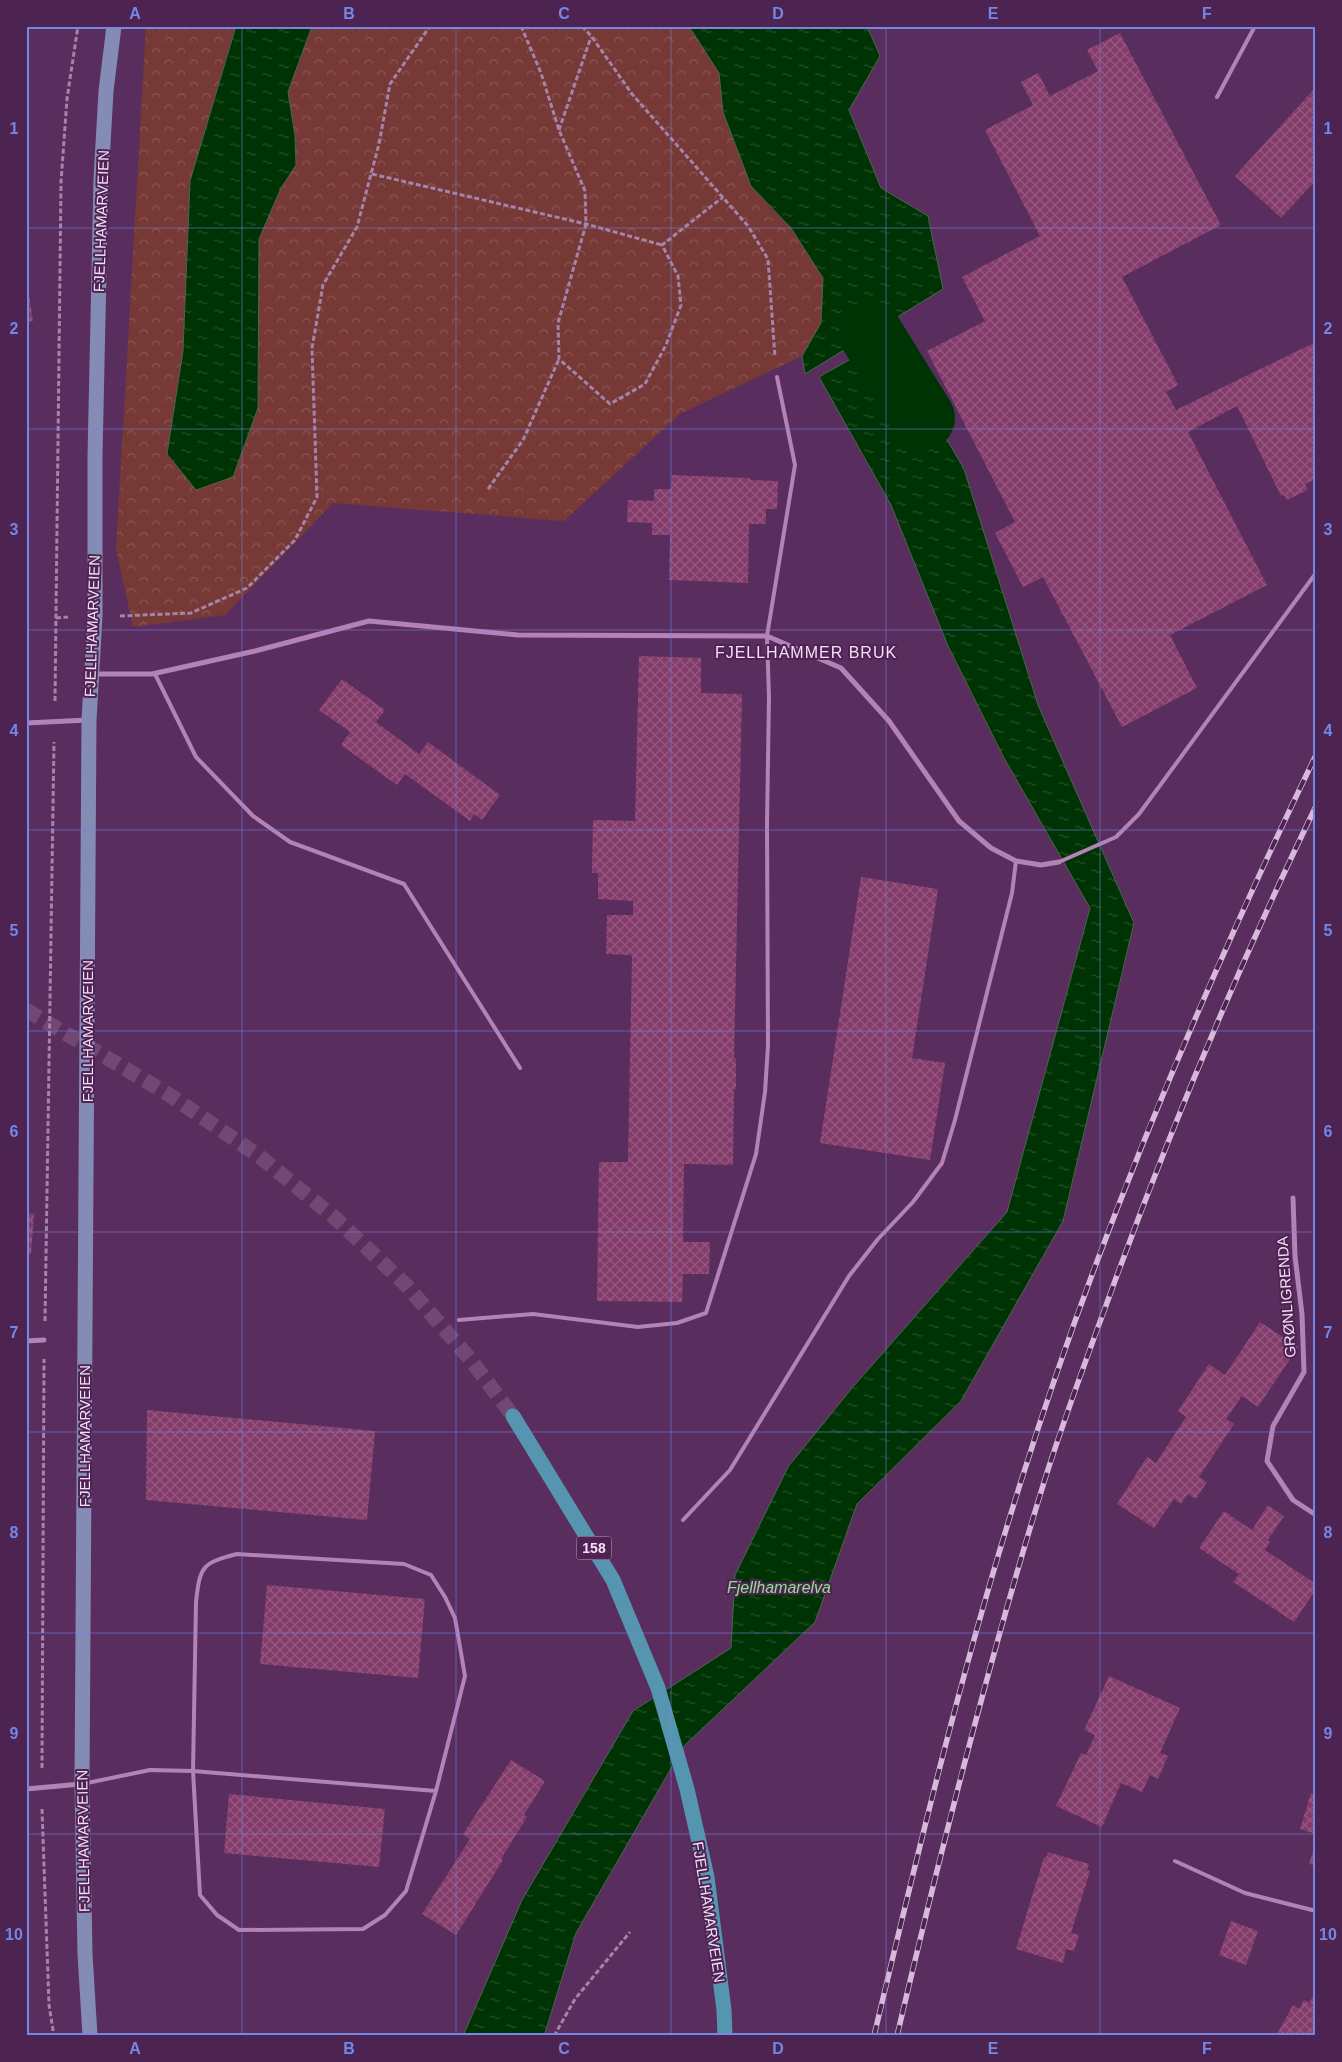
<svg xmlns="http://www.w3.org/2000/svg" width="1342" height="2062" viewBox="0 0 1342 2062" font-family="Arial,sans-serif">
<defs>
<pattern id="forest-crowns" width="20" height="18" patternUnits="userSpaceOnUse" patternTransform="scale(1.25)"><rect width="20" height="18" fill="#763936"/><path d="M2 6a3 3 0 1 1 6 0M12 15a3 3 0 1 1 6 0" fill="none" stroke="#8a5554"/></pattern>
<pattern id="water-ripples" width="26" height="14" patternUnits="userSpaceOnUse" patternTransform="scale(1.25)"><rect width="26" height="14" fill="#003303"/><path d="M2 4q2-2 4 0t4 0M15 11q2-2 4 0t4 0" fill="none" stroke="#265028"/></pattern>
<pattern id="building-cross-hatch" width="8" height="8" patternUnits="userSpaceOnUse" patternTransform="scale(1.25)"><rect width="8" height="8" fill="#843c6a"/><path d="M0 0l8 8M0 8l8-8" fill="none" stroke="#965880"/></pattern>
</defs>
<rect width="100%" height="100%" fill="#592d5d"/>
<path fill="url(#forest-crowns)" d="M146,26H235L190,181L183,351L167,454L258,408L259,239L281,188L296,165L295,136L288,92L312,26H686L692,31L719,73L723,112L751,186L772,210L791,227L823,278L821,323L802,356L680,414L564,521L333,503L225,615L133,627L116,549Z"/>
<path fill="url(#water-ripples)" stroke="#4a664d" d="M236,26H312L288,92L295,136L296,165L281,188L259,239L258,408L233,477L196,490L167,454L183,351L190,181Z
M686,26H867L880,56L849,110L881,188L928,216L943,289L805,374L802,356L821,323L823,278L791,228L751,186L723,112L719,73L692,31Z
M888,338L964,469L1038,705L1134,923L1063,1221L961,1401L857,1504L815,1622L684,1746L576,1933L544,2036H463L522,1900L633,1711L731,1648L735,1575L788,1467L852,1388L1007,1212L1090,908L1004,758L948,646L891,505L819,377Z"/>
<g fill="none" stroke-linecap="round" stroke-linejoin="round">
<path stroke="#003303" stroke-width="64" d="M871,334L923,418"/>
</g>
<path fill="url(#building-cross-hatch)" d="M1120,33L1221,225L1122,277L1178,385L1166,392L1176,410L1316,342V479L1305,484L1308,490L1287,500L1284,495L1281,496L1237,406L1188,432L1267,585L1170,635L1197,688L1122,727L1043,577L1023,587L995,533L1015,522L927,351L985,321L962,277L1040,236L985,130L1033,105L1021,82L1038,73L1050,96L1098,71L1087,50Z
M1316,87V180L1281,218L1235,176Z
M27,282L33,321L26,322V283Z
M672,475L749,478L751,480L778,481L777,509H766V524H749L748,583L669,580L670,535H652V523L627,522L628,500L654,501V489H671Z
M639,656L701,658V693L742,694L734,1058H736V1090L734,1089L733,1165L684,1164L683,1242H710L709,1274H683L682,1302L597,1301L599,1162H628L632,955L606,954L607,915H633V901L598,899V873H592L593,820L635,821Z
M342,679L385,710L376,722L419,754L428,742L500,795L482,820L474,814L470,821L405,774L397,785L341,745L350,732L319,710Z
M861,877L938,889L912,1058L945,1063L930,1160L820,1143Z
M26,1213L34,1214L31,1254L26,1253Z
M1260,1322L1298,1347L1258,1407L1242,1396L1226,1419L1234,1424L1199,1477L1207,1482L1196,1499L1188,1494L1181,1504L1174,1499L1154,1528L1117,1504L1147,1457L1156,1463L1186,1417L1208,1432L1178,1411L1209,1364L1225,1375Z
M147,1410L375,1431L367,1520L146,1500Z
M1268,1505L1284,1516L1268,1540L1270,1542L1265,1550L1316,1584V1589L1294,1622L1233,1582L1239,1574L1199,1548L1224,1511L1252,1530Z
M267,1585L425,1599L418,1678L260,1664Z
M1109,1676L1180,1708L1160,1753L1168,1756L1158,1779L1150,1775L1142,1792L1121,1783L1102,1827L1056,1806L1081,1753L1086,1755L1095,1735L1084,1730Z
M511,1760L545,1781L524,1815L527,1817L501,1859L503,1860L456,1935L422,1914L470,1839L463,1834Z
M1311,1793L1316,1795V1834L1300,1829Z
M229,1794L385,1809L379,1867L224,1853Z
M1315,1845H1316V1866L1309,1864Z
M1048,1852L1089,1864L1087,1870L1090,1871L1071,1933L1079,1935L1074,1951L1066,1949L1063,1963L1016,1949L1044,1857L1046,1858Z
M1231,1921L1258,1931L1246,1965L1219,1955Z
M1316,1992V2036H1276L1293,2005L1299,2009L1304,2000L1309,2003Z
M1143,2033V2036H1098V2034Z"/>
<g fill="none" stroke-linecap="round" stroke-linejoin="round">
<path stroke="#714774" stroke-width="15" stroke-dasharray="15 8" stroke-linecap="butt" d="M26,1010L168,1094L259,1156L335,1218L406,1285L470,1359L513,1416"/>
<path stroke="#a683a9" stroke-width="3" stroke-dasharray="5 2.5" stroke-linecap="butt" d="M521,26L541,73L559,130L585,191L586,224L558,323L559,359L610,404L645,384L666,345L681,305L678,276L662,245L723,197
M582,26L592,37L632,94L748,226L768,259L775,357
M559,130L591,37
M372,174L586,224L662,245
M488,489L523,440L559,359
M120,616L191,613L247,588L295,540L317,497L312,348L323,285L357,227L379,144L390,84L430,26
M56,618L68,617
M55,701L61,182L67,99L78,26
M45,1321L54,742
M42,1768L44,1359
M42,1809L49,2005L54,2036
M554,2036L575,1999L630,1932"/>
<path stroke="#b382b7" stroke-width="4" d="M1217,97L1255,26
M155,674L196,757L253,816L290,842L404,884L520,1068
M1059,862L1116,837L1139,814L1316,573
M459,1320L533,1314L638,1327L677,1323L706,1313L756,1154L765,1092L768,1046L767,823L769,697L767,636L795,465L777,377
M683,1520L730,1470L849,1276L878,1239L913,1202L942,1163L955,1120L1012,893L1016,861
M237,1554L404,1564L431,1575L445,1597L455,1618L465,1676L436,1791L406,1891L385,1915L363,1929L239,1930L217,1915L200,1895L193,1771L196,1602C200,1566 202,1563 237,1554Z
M87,1783L150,1770L193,1771L436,1791
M1175,1861L1245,1893L1316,1911"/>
<path stroke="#b382b7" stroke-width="5" d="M94,674H152L255,651L369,621L518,635L767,636L841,668L889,721L959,821L991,848L1016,861L1041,865L1059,862
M26,723L88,720
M1293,1198L1295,1256L1302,1314L1304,1372L1273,1426L1267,1461L1293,1500L1316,1515
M26,1341L44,1340
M26,1789L81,1784"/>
<path stroke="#848bb4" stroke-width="15" d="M90,2036L85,1954L82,1784L89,720L95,616V456L101,179L106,91L114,26"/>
<path stroke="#5595b0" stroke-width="15" d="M513,1416L613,1580L658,1688L687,1789L707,1877L724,2010L725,2036"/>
<defs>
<path id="rail" d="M874,2036C919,1847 964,1660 1023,1475C1101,1228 1203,989 1316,755
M897,2036C941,1849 988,1663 1045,1479C1064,1419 1086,1360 1108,1300C1169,1132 1238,967 1316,806"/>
</defs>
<use href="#rail" stroke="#d7b9d9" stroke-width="5.5"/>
<use href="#rail" stroke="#4d2352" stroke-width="4" stroke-dasharray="11" stroke-linecap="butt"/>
</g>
<path fill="none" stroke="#7487e5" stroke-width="1" stroke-opacity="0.55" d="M242,26V2036M456,26V2036M671,26V2036M886,26V2036M1100,26V2036M26,228H1316M26,429H1316M26,630H1316M26,830H1316M26,1031H1316M26,1232H1316M26,1432H1316M26,1633H1316M26,1834H1316"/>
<g text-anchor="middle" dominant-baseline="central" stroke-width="4" stroke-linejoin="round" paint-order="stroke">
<rect fill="#4d2352" stroke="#c4a5c7" stroke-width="1" x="576.5" y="1536.5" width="35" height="23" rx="4"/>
<g font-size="14" font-weight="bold" fill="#f7ddf9">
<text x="594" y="1548">158</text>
</g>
<g font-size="15" fill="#f7ddf9" stroke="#4d2352">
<text transform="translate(101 221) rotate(-88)">FJELLHAMARVEIEN</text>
<text transform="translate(92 626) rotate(-88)">FJELLHAMARVEIEN</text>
<text transform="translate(87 1031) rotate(-90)">FJELLHAMARVEIEN</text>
<text transform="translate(1286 1297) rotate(-94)">GRØNLIGRENDA</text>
<text transform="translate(84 1436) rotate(-90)">FJELLHAMARVEIEN</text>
<text transform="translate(83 1841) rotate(-91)">FJELLHAMARVEIEN</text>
<text transform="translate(709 1912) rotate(81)">FJELLHAMARVEIEN</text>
</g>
<g font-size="16" letter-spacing="1" fill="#f7ddf9" stroke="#4d2352">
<text x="806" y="652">FJELLHAMMER BRUK</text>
</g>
<g font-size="16" font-style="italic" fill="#8de28a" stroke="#4d2352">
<text x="779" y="1587">Fjellhamarelva</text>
</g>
</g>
<rect width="1342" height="2062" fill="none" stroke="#4d2352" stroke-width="55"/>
<rect x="28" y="28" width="1286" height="2006" fill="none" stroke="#7487e5" stroke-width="2"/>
<g font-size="16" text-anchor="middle" font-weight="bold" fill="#7487e5">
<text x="135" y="19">A</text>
<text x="349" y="19">B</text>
<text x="564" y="19">C</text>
<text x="778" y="19">D</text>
<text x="993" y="19">E</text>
<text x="1207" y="19">F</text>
<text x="14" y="134">1</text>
<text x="1328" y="134">1</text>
<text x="14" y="334">2</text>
<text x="1328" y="334">2</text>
<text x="14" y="535">3</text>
<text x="1328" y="535">3</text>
<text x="14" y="736">4</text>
<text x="1328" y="736">4</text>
<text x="14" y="936">5</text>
<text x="1328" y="936">5</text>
<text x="14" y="1137">6</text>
<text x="1328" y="1137">6</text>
<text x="14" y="1338">7</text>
<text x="1328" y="1338">7</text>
<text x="14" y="1538">8</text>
<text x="1328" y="1538">8</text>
<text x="14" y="1739">9</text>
<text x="1328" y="1739">9</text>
<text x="14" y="1940">10</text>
<text x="1328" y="1940">10</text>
<text x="135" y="2054">A</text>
<text x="349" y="2054">B</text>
<text x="564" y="2054">C</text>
<text x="778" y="2054">D</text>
<text x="993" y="2054">E</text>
<text x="1207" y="2054">F</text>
</g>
</svg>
